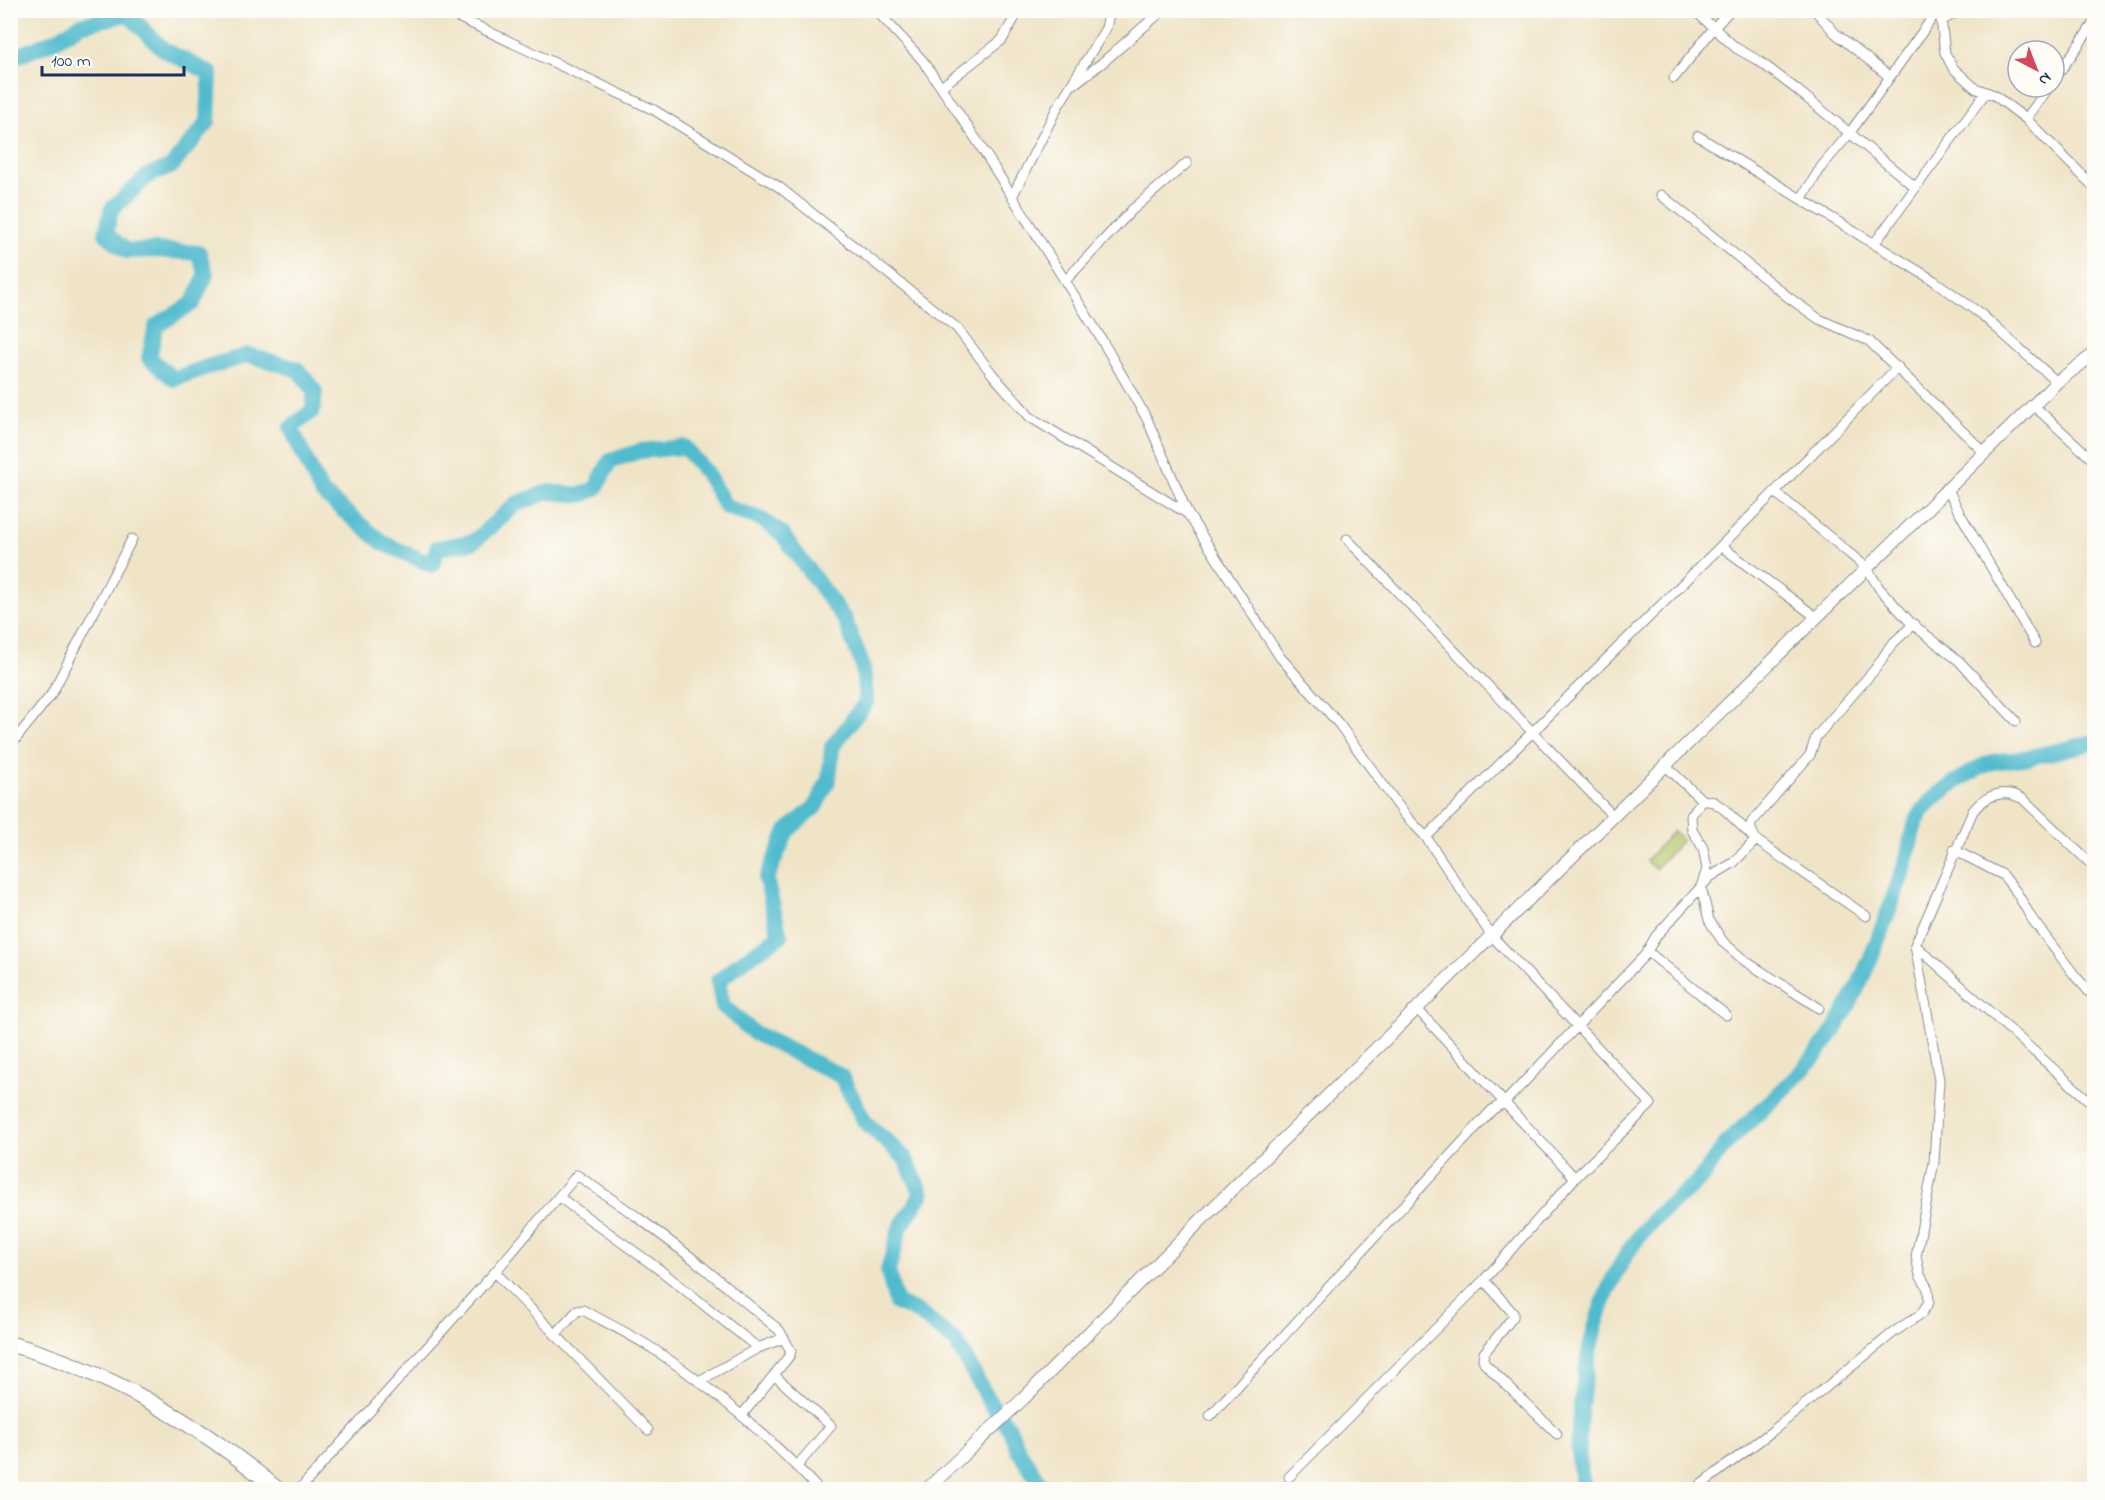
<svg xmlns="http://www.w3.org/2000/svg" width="2105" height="1500" viewBox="0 0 2105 1500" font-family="'Indie Flower',sans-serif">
<rect width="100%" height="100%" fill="#fdfcf7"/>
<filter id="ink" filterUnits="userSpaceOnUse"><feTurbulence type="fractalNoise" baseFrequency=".0167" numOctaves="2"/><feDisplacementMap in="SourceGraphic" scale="12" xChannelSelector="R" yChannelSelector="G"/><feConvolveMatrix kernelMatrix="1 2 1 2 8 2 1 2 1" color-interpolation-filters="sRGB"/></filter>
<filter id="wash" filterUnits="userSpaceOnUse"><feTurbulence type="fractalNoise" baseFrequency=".008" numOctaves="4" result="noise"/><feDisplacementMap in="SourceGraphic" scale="24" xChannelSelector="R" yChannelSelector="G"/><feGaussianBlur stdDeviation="1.35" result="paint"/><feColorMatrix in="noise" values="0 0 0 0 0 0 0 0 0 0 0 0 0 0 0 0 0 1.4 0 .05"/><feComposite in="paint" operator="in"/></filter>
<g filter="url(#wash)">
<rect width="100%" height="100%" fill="#f0e4c7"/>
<path fill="#b5c568" stroke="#687a63" stroke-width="1.5" d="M1673,831L1682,840L1655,869L1646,861Z"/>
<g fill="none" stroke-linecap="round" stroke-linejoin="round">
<path stroke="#51bbce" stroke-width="16" d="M10,59L56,40L80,25L128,14L164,50L210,73L208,122L171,167L149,175L111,210L106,234L127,251L157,250L199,253L206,275L193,303L156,326L149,358L174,379L204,368L248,355L297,369L315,391L313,410L291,428L321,492L383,543L432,565L437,548L473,542L516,504L548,492L582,495L596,488L610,461L640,451L684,447L705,471L726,507L761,519L782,534L845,620L863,667L866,702L832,747L829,779L815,807L787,831L766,879L780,936L744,960L718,981L723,1006L754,1033L841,1076L865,1122L905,1158L922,1194L900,1228L888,1271L896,1303L919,1313L956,1342L989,1401L1009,1428L1019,1451L1045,1490
M1584,1490C1575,1454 1579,1418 1584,1382C1592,1323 1612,1262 1655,1218C1668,1205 1683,1195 1696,1183C1707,1172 1716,1156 1726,1144C1733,1135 1743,1128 1751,1120C1780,1092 1812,1065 1834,1030C1865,982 1885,921 1904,868C1914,840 1907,826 1931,801C1944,789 1977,767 1993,762C2003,760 2013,760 2023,758C2047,754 2071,748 2094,742"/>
</g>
</g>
<g filter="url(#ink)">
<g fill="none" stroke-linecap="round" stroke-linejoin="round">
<defs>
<path id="minor" d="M443,10L654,110L779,187L957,328L993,375L1030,417L1188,514
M876,10L923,61L976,139L1099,335L1147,419L1188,514L1280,657L1339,724L1405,815L1426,837L1491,935L1651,1104L1575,1178L1484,1280L1289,1477
M1694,10L1736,48L1759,61L1796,89L1915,187
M1815,10L1835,33L1890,77
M1940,10L1945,53L1953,68L1975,88L1994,95L2026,119L2094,187
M1941,21L1960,10
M1674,78L1713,29L1730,10
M2054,80L2094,23
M1074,84L1102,63L1163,10
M941,87L1002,40L1019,10
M2026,119L2049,87
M1698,136L1933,280L1982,315L2057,382
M1661,195L1788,297L1819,319L1869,341L1985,453
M1012,197L1057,108L1106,28L1110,10
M1801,199L1822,166L1849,134L1938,10
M1874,244L1986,92
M1065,281L1132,210L1187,163
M2033,405L2094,461
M1948,489L1958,510L2035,643
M1775,492L1867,568L1879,588L1911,623L1958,660L2016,721
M1347,539L1614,817
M1721,546L1816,617
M10,746L51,695L132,539
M1669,769L1702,800L1714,802L1725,810L1756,840L1866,916
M1702,800L1691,816L1692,830L1703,848L1707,869L1701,887L1709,920L1723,942L1745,961L1819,1008
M1426,837L1721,546L1898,367
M1954,850L2003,875L2017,893L2032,919L2076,977L2094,997
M1915,945L2094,1105
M1647,951L1726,1015
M1417,1009L1575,1178
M559,1197L660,1270L758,1348
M495,1272L648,1430
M1484,1280L1513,1313V1317L1484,1353L1483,1359L1485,1364L1557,1434
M555,1335L577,1311L583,1310C607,1323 632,1335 655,1350C715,1390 770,1437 819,1490
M774,1375L831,1426L797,1466
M699,1381L758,1348L784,1338
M1210,1416L1492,1110L1505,1102L1645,955L1656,936L1710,877L1733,863L1756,840L1750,827L1752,822L1810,755L1816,737L1876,668L1891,645L1914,624
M299,1490L495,1272L577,1175L636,1216L692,1258L779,1330L791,1351L790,1355L742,1415
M1694,1490L1771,1432L1894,1332L1921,1314L1929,1302L1928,1289L1920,1275L1916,1257L1934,1162L1939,1080L1915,945L1973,811C1985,795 2005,788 2023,799L2094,867"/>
<path id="tertiary" d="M926,1490L1023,1399L1205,1216L2057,382L2094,354"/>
<path id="primary" d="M10,1344C106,1370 203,1426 278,1490"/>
</defs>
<use href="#minor" stroke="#868a92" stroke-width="11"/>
<use href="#tertiary" stroke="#868a92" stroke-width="14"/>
<use href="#primary" stroke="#868a92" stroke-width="17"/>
<use href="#minor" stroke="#fff" stroke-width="9"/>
<use href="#tertiary" stroke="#fff" stroke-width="12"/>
<use href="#primary" stroke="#fff" stroke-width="15"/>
</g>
</g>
<rect width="2105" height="1500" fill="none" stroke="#fdfcf7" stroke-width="36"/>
<g transform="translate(2036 69) rotate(138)"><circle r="28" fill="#fdfcf7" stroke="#a3aaba" stroke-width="1.5"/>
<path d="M0-4.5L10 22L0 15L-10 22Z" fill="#d1495b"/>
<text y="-9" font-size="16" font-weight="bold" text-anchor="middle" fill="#1b2f5e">N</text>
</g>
<path d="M42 66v9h142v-9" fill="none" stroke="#1b2f5e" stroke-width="3"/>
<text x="51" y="66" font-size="18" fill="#1b2f5e" stroke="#fdfcf7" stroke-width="4.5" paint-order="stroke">100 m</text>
</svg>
